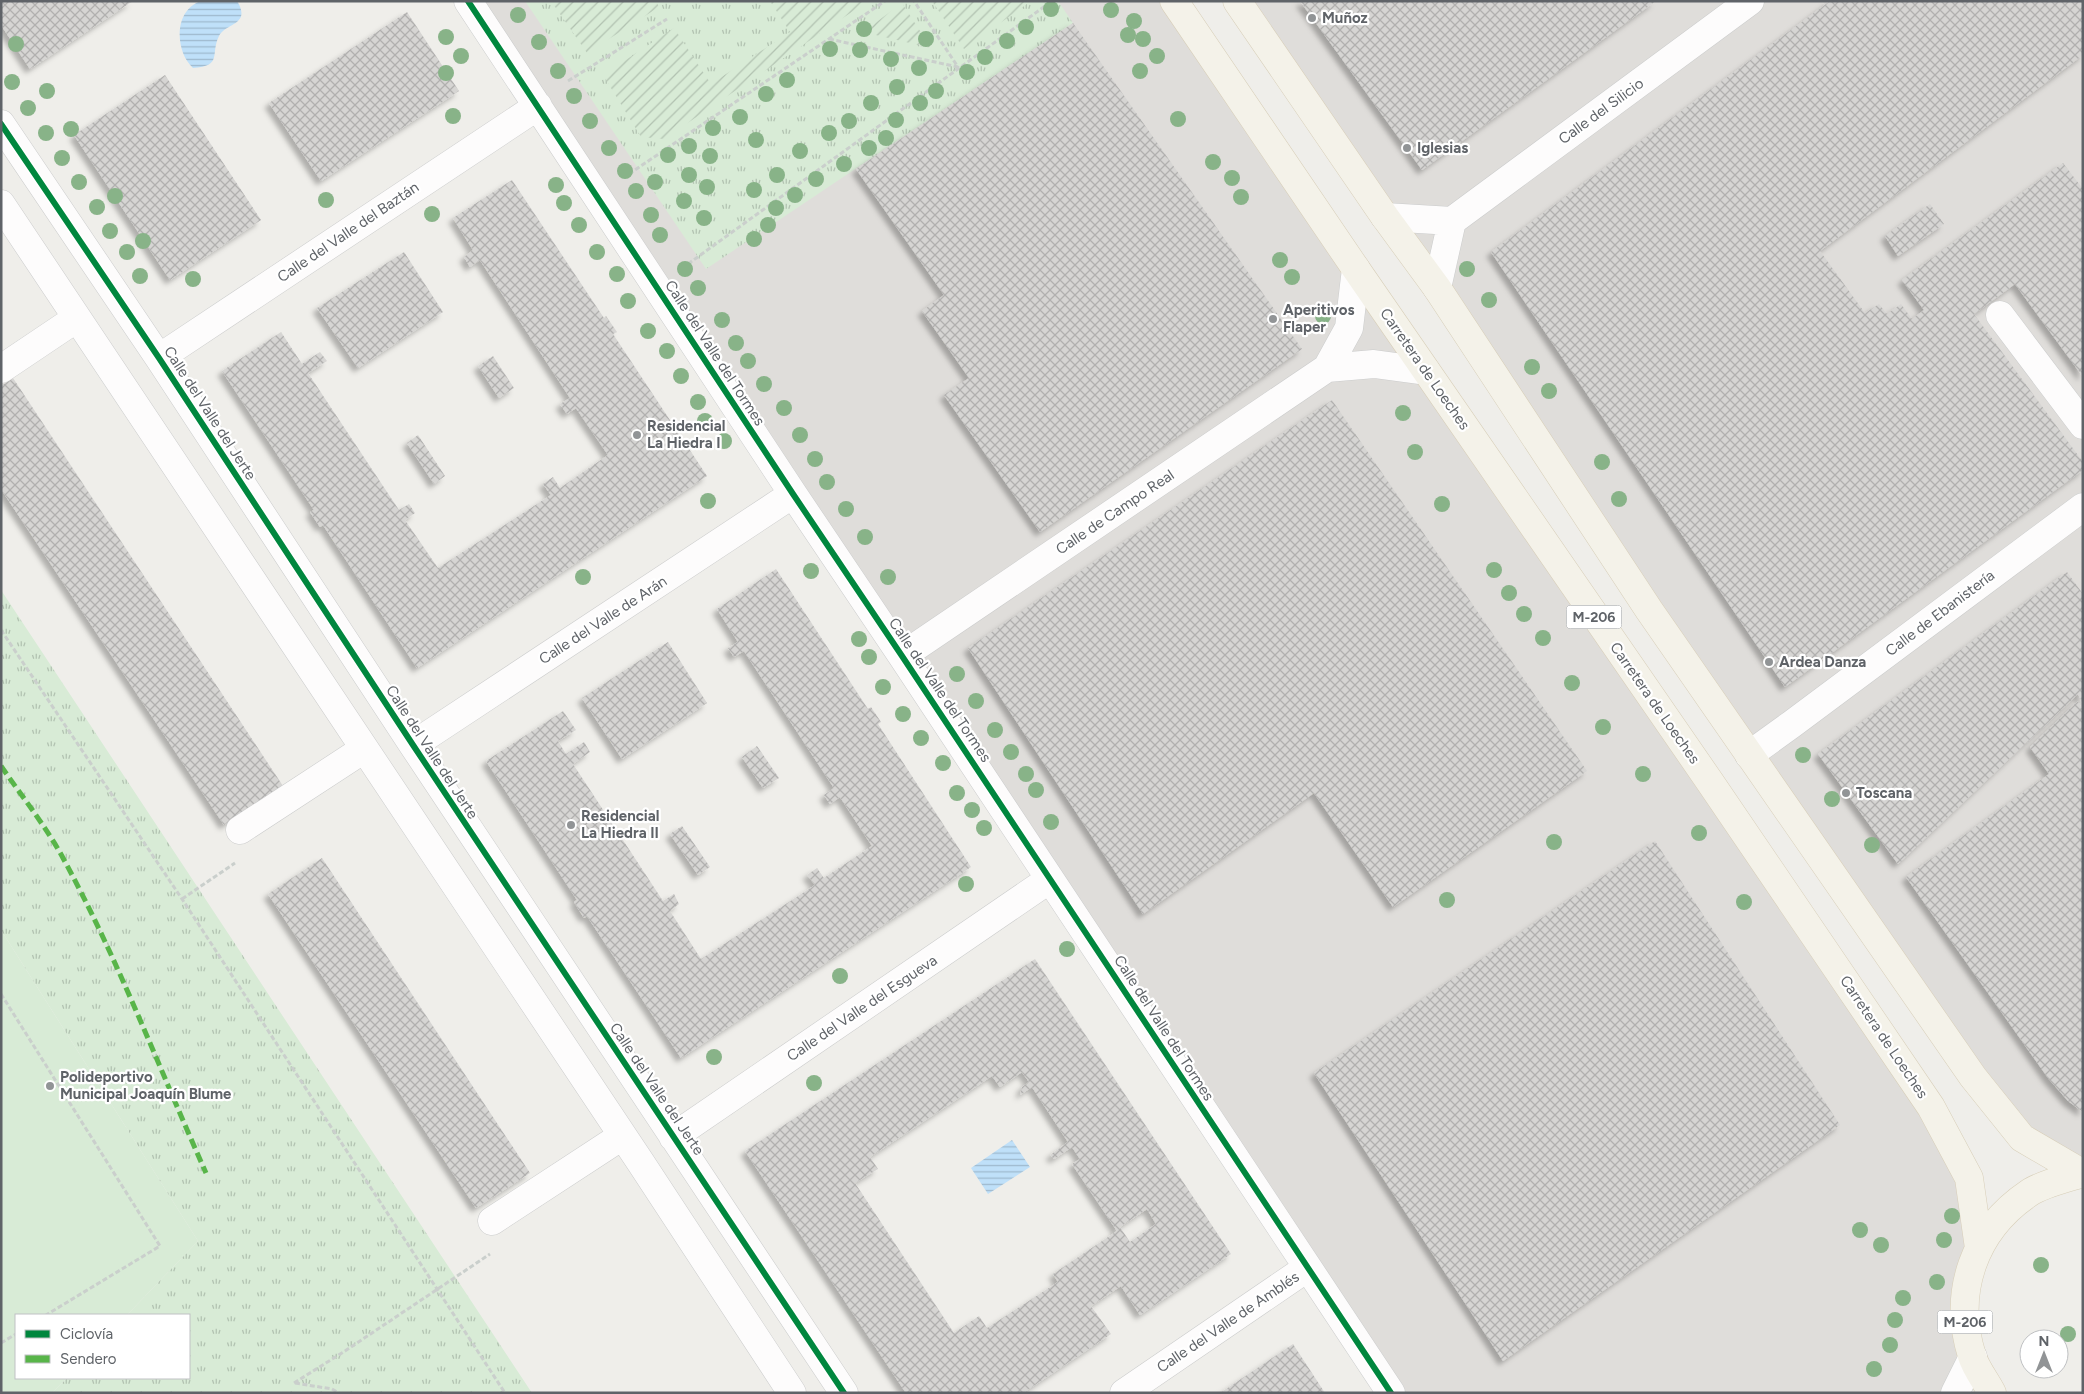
<svg xmlns="http://www.w3.org/2000/svg" width="2084" height="1394" viewBox="0 0 2084 1394" font-family="Figtree,sans-serif">
<defs>
<pattern id="park-tufts" width="24" height="20" patternUnits="userSpaceOnUse" patternTransform="scale(1.25)"><rect width="24" height="20" fill="#d8ebd6"/><path d="M3 7l-1-3M5 7V3M7 7l1-3M15 17l-1-3M17 17v-4M19 17l1-3" fill="none" stroke="#b2c2b1"/></pattern>
<pattern id="garden-furrows" width="10" height="10" patternUnits="userSpaceOnUse" patternTransform="scale(1.25)"><rect width="10" height="10" fill="#d8ebd6"/><path d="M-1 1l2-2M0 10L10 0M9 11l2-2" fill="none" stroke="#b2c2b1"/></pattern>
<pattern id="water-rules" width="6" height="5" patternUnits="userSpaceOnUse" patternTransform="scale(1.25)"><rect width="6" height="5" fill="#bfe0f9"/><path d="M0 2.5h6" fill="none" stroke="#9eb9cd"/></pattern>
<pattern id="building-cross-hatch" width="8" height="8" patternUnits="userSpaceOnUse" patternTransform="scale(1.25)"><rect width="8" height="8" fill="#d6d5d3"/><path d="M0 0l8 8M0 8l8-8" fill="none" stroke="#b1b0af"/></pattern>
<filter id="shadow"><feDropShadow dx="-4.5" dy="4.5" stdDeviation="2.5" flood-color="#0004"/></filter>
</defs>
<rect width="100%" height="100%" fill="#efeeea"/>
<path fill="#dfddda" d="M468,1H1174L1931,1107L1974,1208L1955,1393H1391Z
M1237,1H2083V1173L2022,1138Z"/>
<path fill="#d8ebd6" d="M1,930L198,1241L127,1315H16V1378H67L52,1393H1Z"/>
<path fill="url(#park-tufts)" d="M525,1H1058L1073,23L706,269Z
M1,590L532,1393H52L67,1378H189V1315H127L198,1241L1,930Z"/>
<path fill="url(#garden-furrows)" d="M551,1H656L659,7L587,53Z
M770,1H868L664,139L641,137L603,75L674,28L711,84L790,32Z
M932,1H1031L964,49Z
M902,3L931,48L863,32Z"/>
<path fill="url(#water-rules)" d="M237,1C252,25 225,23 219,36C210,54 223,66 193,68C175,52 173,10 201,1C211,0 227,1 237,1Z
M1012,1140L1030,1167L988,1194L971,1168Z"/>
<path fill="url(#building-cross-hatch)" fill-rule="evenodd" filter="url(#shadow)" d="M1,1H133L30,69L1,25Z
M1300,1H1656L1422,170Z
M1830,1H2083V55L1820,251L1865,313L1879,304L1887,314L1901,304L1912,319L1924,310L1902,280L2063,163L2083,189V377L2015,284L1974,314L2083,462V470L1785,687L1491,252Z
M407,12L459,91L321,181L269,103Z
M1073,23L1302,349L1040,532L944,395L969,378L922,311L944,295L856,169Z
M165,75L261,220L170,280L74,135Z
M512,180L604,318L606,316L617,332L613,334L707,476L417,668L323,525L320,527L310,512L314,510L222,371L281,332L302,364L320,352L327,361L308,373L399,510L409,504L415,513L405,520L438,568L551,495L543,484L553,477L560,488L608,455L576,408L567,414L560,404L570,398L480,260L470,267L464,257L473,250L453,218Z
M1930,204L1944,224L1898,256L1885,236Z
M404,252L443,312L358,368L317,308Z
M493,356L514,388L499,398L478,366Z
M13,378L283,786L224,825L1,489V386Z
M1332,400L1587,771L1393,907L1314,793L1143,914L968,648Z
M418,435L445,476L434,484L407,443Z
M776,569L868,709L871,707L881,722L878,724L971,867L681,1058L587,916L584,918L574,902L577,900L486,761L563,711L576,730L558,741L566,754L584,742L590,752L573,764L663,901L674,894L679,904L670,911L701,959L815,885L807,875L817,868L824,878L872,846L840,797L830,804L824,795L834,788L744,651L734,657L728,648L738,642L717,609Z
M2067,572L2083,594V704L2078,694L1898,864L1818,754Z
M668,642L707,703L622,759L582,698Z
M2078,701L2083,711V1112L2068,1101L2048,1078L1906,877L2049,774L2030,747Z
M757,746L779,778L763,788L742,757Z
M682,826L710,867L698,875L670,834Z
M1655,841L1840,1125L1503,1361L1314,1073Z
M322,858L530,1173L476,1208L268,894Z
M1035,959L1231,1254L1140,1315L1121,1286L1091,1306L1111,1334L1023,1393H906L745,1151ZM1022,1072L1029,1082L1022,1087L1020,1095L1032,1087L1068,1142L1050,1155L1054,1159L1072,1147L1080,1159L1072,1164L1117,1231L1053,1274L1058,1282L987,1328L979,1316L954,1333L855,1183L878,1169L870,1157L992,1076L1000,1087ZM1147,1209L1156,1224L1130,1242L1120,1227Z
M1293,1344L1325,1393H1220Z"/>
<g fill="none" stroke-linecap="round" stroke-linejoin="round">
<defs>
<path id="minor" d="M468,1L793,494L902,656L1391,1393
M1,124L159,358L413,745L844,1393
M1,204L641,1163L792,1393
M1385,217L1452,221L1750,1
M1437,288L1452,221
M2000,315L2083,425
M159,358L538,106
M1327,368L1374,364L1426,371
M1,369L77,318
M902,656L1327,368L1349,328L1356,269
M413,745L793,494
M1749,755L1792,724L2083,507
M240,830L364,749
M673,1137L1050,879
M492,1221L622,1136
M1124,1393L1307,1268
M1955,1393L1973,1357"/>
<path id="major" d="M1174,1L1356,269L1710,782L1931,1107L1969,1178L1979,1248
M1237,1L1385,217L1437,288L1649,610L1973,1077L2022,1138L2082,1173
M1992,1393C1986,1381 1976,1369 1972,1356C1952,1292 1974,1230 2029,1193C2042,1184 2068,1178 2083,1173"/>
</defs>
<use href="#minor" stroke="#cbcccc" stroke-width="29"/>
<use href="#major" stroke="#d7ceb8" stroke-width="29"/>
<path stroke="#cacfcc" stroke-width="3" stroke-dasharray="5 2.5" stroke-linecap="butt" d="M829,39L958,67L914,1
M568,81L667,19
M629,174L885,1
M688,264L1052,1
M1,630L182,899L505,1393
M182,899L235,863
M1,994L160,1246L46,1315
M1,1343L16,1334
M294,1383L345,1351L490,1254
M295,1383L332,1389L339,1393"/>
<use href="#minor" stroke="#fdfcfc" stroke-width="28"/>
<use href="#major" stroke="#f4f2e9" stroke-width="28"/>
<path stroke="#58b549" stroke-width="5" stroke-dasharray="10 5" stroke-linecap="butt" d="M1,766C21,795 47,828 63,858C118,959 159,1068 206,1173"/>
<defs>
<path id="cycleway" d="M468,1L793,494L902,656L1391,1393
M1,124L159,358L413,745L844,1393"/>
</defs>
<use href="#cycleway" stroke="#fff" stroke-width="9"/>
<use href="#cycleway" stroke="#00873e" stroke-width="6"/>
</g>
<g fill="#88b388">
<circle cx="1051" cy="9" r="8"/>
<circle cx="1111" cy="10" r="8"/>
<circle cx="518" cy="15" r="8"/>
<circle cx="1134" cy="21" r="8"/>
<circle cx="1026" cy="27" r="8"/>
<circle cx="864" cy="29" r="8"/>
<circle cx="1128" cy="35" r="8"/>
<circle cx="446" cy="37" r="8"/>
<circle cx="926" cy="39" r="8"/>
<circle cx="1143" cy="39" r="8"/>
<circle cx="1007" cy="41" r="8"/>
<circle cx="539" cy="42" r="8"/>
<circle cx="16" cy="44" r="8"/>
<circle cx="830" cy="49" r="8"/>
<circle cx="860" cy="50" r="8"/>
<circle cx="461" cy="56" r="8"/>
<circle cx="1157" cy="56" r="8"/>
<circle cx="985" cy="57" r="8"/>
<circle cx="891" cy="59" r="8"/>
<circle cx="919" cy="68" r="8"/>
<circle cx="558" cy="71" r="8"/>
<circle cx="1140" cy="71" r="8"/>
<circle cx="967" cy="72" r="8"/>
<circle cx="446" cy="73" r="8"/>
<circle cx="787" cy="80" r="8"/>
<circle cx="12" cy="82" r="8"/>
<circle cx="897" cy="87" r="8"/>
<circle cx="47" cy="91" r="8"/>
<circle cx="936" cy="91" r="8"/>
<circle cx="766" cy="94" r="8"/>
<circle cx="574" cy="96" r="8"/>
<circle cx="871" cy="103" r="8"/>
<circle cx="920" cy="103" r="8"/>
<circle cx="28" cy="108" r="8"/>
<circle cx="453" cy="116" r="8"/>
<circle cx="740" cy="117" r="8"/>
<circle cx="1178" cy="119" r="8"/>
<circle cx="896" cy="120" r="8"/>
<circle cx="590" cy="121" r="8"/>
<circle cx="849" cy="121" r="8"/>
<circle cx="713" cy="128" r="8"/>
<circle cx="71" cy="129" r="8"/>
<circle cx="46" cy="133" r="8"/>
<circle cx="829" cy="133" r="8"/>
<circle cx="886" cy="138" r="8"/>
<circle cx="756" cy="140" r="8"/>
<circle cx="689" cy="146" r="8"/>
<circle cx="609" cy="148" r="8"/>
<circle cx="869" cy="148" r="8"/>
<circle cx="800" cy="151" r="8"/>
<circle cx="668" cy="155" r="8"/>
<circle cx="710" cy="156" r="8"/>
<circle cx="62" cy="158" r="8"/>
<circle cx="1213" cy="162" r="8"/>
<circle cx="844" cy="164" r="8"/>
<circle cx="625" cy="171" r="8"/>
<circle cx="689" cy="175" r="8"/>
<circle cx="777" cy="175" r="8"/>
<circle cx="1232" cy="178" r="8"/>
<circle cx="816" cy="179" r="8"/>
<circle cx="79" cy="182" r="8"/>
<circle cx="655" cy="182" r="8"/>
<circle cx="556" cy="185" r="8"/>
<circle cx="707" cy="187" r="8"/>
<circle cx="754" cy="190" r="8"/>
<circle cx="636" cy="191" r="8"/>
<circle cx="795" cy="195" r="8"/>
<circle cx="115" cy="196" r="8"/>
<circle cx="1241" cy="197" r="8"/>
<circle cx="326" cy="200" r="8"/>
<circle cx="684" cy="201" r="8"/>
<circle cx="564" cy="203" r="8"/>
<circle cx="97" cy="207" r="8"/>
<circle cx="776" cy="208" r="8"/>
<circle cx="432" cy="214" r="8"/>
<circle cx="651" cy="215" r="8"/>
<circle cx="704" cy="218" r="8"/>
<circle cx="579" cy="225" r="8"/>
<circle cx="768" cy="225" r="8"/>
<circle cx="110" cy="231" r="8"/>
<circle cx="660" cy="235" r="8"/>
<circle cx="754" cy="239" r="8"/>
<circle cx="143" cy="241" r="8"/>
<circle cx="127" cy="252" r="8"/>
<circle cx="597" cy="252" r="8"/>
<circle cx="1280" cy="260" r="8"/>
<circle cx="685" cy="269" r="8"/>
<circle cx="1467" cy="269" r="8"/>
<circle cx="617" cy="274" r="8"/>
<circle cx="140" cy="276" r="8"/>
<circle cx="1292" cy="277" r="8"/>
<circle cx="193" cy="279" r="8"/>
<circle cx="698" cy="288" r="8"/>
<circle cx="1489" cy="300" r="8"/>
<circle cx="628" cy="301" r="8"/>
<circle cx="1323" cy="316" r="8"/>
<circle cx="722" cy="320" r="8"/>
<circle cx="648" cy="331" r="8"/>
<circle cx="736" cy="343" r="8"/>
<circle cx="667" cy="351" r="8"/>
<circle cx="748" cy="361" r="8"/>
<circle cx="1532" cy="367" r="8"/>
<circle cx="681" cy="376" r="8"/>
<circle cx="764" cy="384" r="8"/>
<circle cx="1549" cy="391" r="8"/>
<circle cx="698" cy="402" r="8"/>
<circle cx="784" cy="408" r="8"/>
<circle cx="1403" cy="413" r="8"/>
<circle cx="705" cy="421" r="8"/>
<circle cx="800" cy="435" r="8"/>
<circle cx="724" cy="441" r="8"/>
<circle cx="1415" cy="452" r="8"/>
<circle cx="815" cy="459" r="8"/>
<circle cx="1602" cy="462" r="8"/>
<circle cx="827" cy="482" r="8"/>
<circle cx="1619" cy="499" r="8"/>
<circle cx="708" cy="501" r="8"/>
<circle cx="1442" cy="504" r="8"/>
<circle cx="846" cy="509" r="8"/>
<circle cx="865" cy="537" r="8"/>
<circle cx="1494" cy="570" r="8"/>
<circle cx="811" cy="571" r="8"/>
<circle cx="583" cy="577" r="8"/>
<circle cx="888" cy="577" r="8"/>
<circle cx="1509" cy="593" r="8"/>
<circle cx="1524" cy="614" r="8"/>
<circle cx="1543" cy="638" r="8"/>
<circle cx="859" cy="639" r="8"/>
<circle cx="869" cy="657" r="8"/>
<circle cx="957" cy="674" r="8"/>
<circle cx="1572" cy="683" r="8"/>
<circle cx="883" cy="687" r="8"/>
<circle cx="976" cy="701" r="8"/>
<circle cx="903" cy="714" r="8"/>
<circle cx="1603" cy="727" r="8"/>
<circle cx="995" cy="730" r="8"/>
<circle cx="921" cy="738" r="8"/>
<circle cx="1011" cy="752" r="8"/>
<circle cx="1803" cy="755" r="8"/>
<circle cx="943" cy="763" r="8"/>
<circle cx="1026" cy="774" r="8"/>
<circle cx="1643" cy="774" r="8"/>
<circle cx="1036" cy="790" r="8"/>
<circle cx="957" cy="793" r="8"/>
<circle cx="1832" cy="799" r="8"/>
<circle cx="972" cy="810" r="8"/>
<circle cx="1051" cy="822" r="8"/>
<circle cx="984" cy="828" r="8"/>
<circle cx="1699" cy="833" r="8"/>
<circle cx="1554" cy="842" r="8"/>
<circle cx="1872" cy="845" r="8"/>
<circle cx="966" cy="884" r="8"/>
<circle cx="1447" cy="900" r="8"/>
<circle cx="1744" cy="902" r="8"/>
<circle cx="1067" cy="949" r="8"/>
<circle cx="840" cy="976" r="8"/>
<circle cx="714" cy="1057" r="8"/>
<circle cx="814" cy="1083" r="8"/>
<circle cx="1952" cy="1216" r="8"/>
<circle cx="1860" cy="1230" r="8"/>
<circle cx="1944" cy="1240" r="8"/>
<circle cx="1881" cy="1245" r="8"/>
<circle cx="2041" cy="1265" r="8"/>
<circle cx="1937" cy="1282" r="8"/>
<circle cx="1903" cy="1298" r="8"/>
<circle cx="1895" cy="1320" r="8"/>
<circle cx="2068" cy="1334" r="8"/>
<circle cx="1890" cy="1345" r="8"/>
<circle cx="1874" cy="1369" r="8"/>
</g>
<g fill="#919496" stroke="#fff" stroke-width="2">
<circle cx="1312" cy="18" r="5"/>
<circle cx="1407" cy="148" r="5"/>
<circle cx="1273" cy="319" r="5"/>
<circle cx="637" cy="435" r="5"/>
<circle cx="1769" cy="662" r="5"/>
<circle cx="1846" cy="793" r="5"/>
<circle cx="571" cy="825" r="5"/>
<circle cx="50" cy="1086" r="5"/>
</g>
<g text-anchor="middle" dominant-baseline="central" stroke-width="4.5" stroke-linejoin="round" paint-order="stroke">
<g fill="#fff" stroke="#8f9295" stroke-width="1">
<rect x="1566.5" y="605.5" width="55" height="23" rx="4"/>
<rect x="1937.5" y="1310.5" width="55" height="23" rx="4"/>
</g>
<g font-size="14" font-weight="bold" fill="#5f6368">
<text x="1594" y="617">M-206</text>
<text x="1965" y="1322">M-206</text>
</g>
<g font-size="15" font-weight="bold" fill="#5f6368" stroke="#fff" text-anchor="start">
<text x="1322" y="18">Muñoz</text>
<text x="1417" y="148">Iglesias</text>
<text x="1283" y="310">Aperitivos<tspan x="1283" dy="17">Flaper</tspan></text>
<text x="647" y="426">Residencial<tspan x="647" dy="17">La Hiedra I</tspan></text>
<text x="1779" y="662">Ardea Danza</text>
<text x="1856" y="793">Toscana</text>
<text x="581" y="816">Residencial<tspan x="581" dy="17">La Hiedra II</tspan></text>
<text x="60" y="1077">Polideportivo<tspan x="60" dy="17">Municipal Joaquín Blume</tspan></text>
</g>
<g font-size="15" fill="#5f6368" stroke="#fff">
<text transform="translate(1601 111) rotate(-36)">Calle del Silicio</text>
<text transform="translate(348 232) rotate(-34)">Calle del Valle del Baztán</text>
<text transform="translate(715 353) rotate(57)">Calle del Valle del Tormes</text>
<text transform="translate(1425 369) rotate(55)">Carretera de Loeches</text>
<text transform="translate(210 413) rotate(57)">Calle del Valle del Jerte</text>
<text transform="translate(1115 512) rotate(-34)">Calle de Campo Real</text>
<text transform="translate(1940 613) rotate(-37)">Calle de Ebanistería</text>
<text transform="translate(603 620) rotate(-33)">Calle del Valle de Arán</text>
<text transform="translate(940 690) rotate(56)">Calle del Valle del Tormes</text>
<text transform="translate(1655 703) rotate(55)">Carretera de Loeches</text>
<text transform="translate(432 752) rotate(57)">Calle del Valle del Jerte</text>
<text transform="translate(862 1008) rotate(-34)">Calle del Valle del Esgueva</text>
<text transform="translate(1164 1028) rotate(57)">Calle del Valle del Tormes</text>
<text transform="translate(1884 1037) rotate(56)">Carretera de Loeches</text>
<text transform="translate(657 1089) rotate(56)">Calle del Valle del Jerte</text>
<text transform="translate(1228 1322) rotate(-34)">Calle del Valle de Amblés</text>
</g>
</g>
<rect width="2084" height="1394" fill="none" stroke="#5f6368" stroke-width="5"/>
<rect x="15" y="1314" width="175" height="65" fill="#ffffff" stroke="#bfc1c3"/>
<rect x="25" y="1330" width="25" height="8" fill="#00873e" stroke="#bfc1c3"/>
<text x="60" y="1339" font-size="15" fill="#5f6368">Ciclovía</text>
<rect x="25" y="1355" width="25" height="8" fill="#58b549" stroke="#bfc1c3"/>
<text x="60" y="1364" font-size="15" fill="#5f6368">Sendero</text>
<g transform="translate(2044 1354)"><circle r="24" fill="#ffffff" stroke="#bfc1c3"/>
<path d="M0-4L9 19L0 12L-9 19Z" fill="#919496"/>
<text y="-8" font-size="14" font-weight="bold" text-anchor="middle" fill="#5f6368">N</text>
</g>
</svg>
